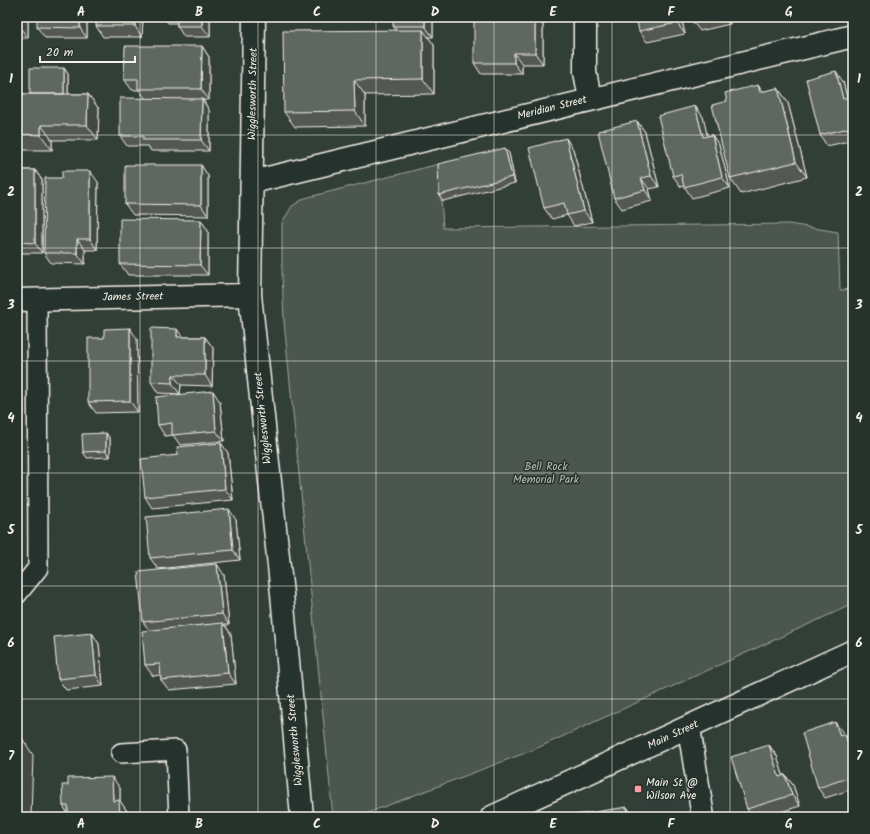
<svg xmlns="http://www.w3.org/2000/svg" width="870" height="834" viewBox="0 0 870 834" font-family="Kalam,sans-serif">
<rect width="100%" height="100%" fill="#323e38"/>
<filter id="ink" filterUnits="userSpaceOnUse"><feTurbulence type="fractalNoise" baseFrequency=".025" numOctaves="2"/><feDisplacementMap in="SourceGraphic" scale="8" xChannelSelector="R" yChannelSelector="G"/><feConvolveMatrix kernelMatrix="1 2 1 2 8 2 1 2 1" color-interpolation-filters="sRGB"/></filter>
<g filter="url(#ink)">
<path fill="#4c564f" stroke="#a0a49c" d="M439,164L443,228L789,224L838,232L840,290L853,289V604L533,750L357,817H333L284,322L282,272V223L292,206L305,198Z"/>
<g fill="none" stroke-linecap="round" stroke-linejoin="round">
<defs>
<path id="lane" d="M17,594L38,568L37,299
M121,753L176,750L179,817"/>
<path id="street" d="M254,17L250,295L282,594L302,817
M585,17V72L590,99
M252,182L853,36
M17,300L250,295
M689,728L703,817"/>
<path id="primary" d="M492,817L853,651"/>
</defs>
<use href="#lane" stroke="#f4f1e8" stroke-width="22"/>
<use href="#street" stroke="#f4f1e8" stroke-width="25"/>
<use href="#primary" stroke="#f4f1e8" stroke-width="25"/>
<use href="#lane" stroke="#26332d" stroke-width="19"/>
<use href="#street" stroke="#26332d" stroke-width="22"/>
<use href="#primary" stroke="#26332d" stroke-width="22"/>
</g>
<path fill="#525953" stroke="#f4f1e8" d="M17,17H28V38H17Z
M87,17V38H45L37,27Z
M143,17L142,37H103L96,26Z
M163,17H210V37H184L177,26V23H168Z
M433,17V37H428L434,45V94L365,95V126L295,127L284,112L396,30L393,26Z
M681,17L685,34L647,42L639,31Z
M691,17H728L730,24L700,31L692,21Z
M543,21V64H522V74H481L474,63Z
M202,46L209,57V100H203L209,110V151H151L148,146H127L120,136L145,98L139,90H132L124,79Z
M64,68L68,74V94H88L99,109L98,140H52V150H17V94H30Z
M843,82L847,98L853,96V140L827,146L820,135Z
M778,88L788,103L807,177L741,194L730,178L727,101Z
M695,106L703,117L707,136L712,135L719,145L730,188L692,198L684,186L681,187L673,176Z
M637,121L645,132L659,187L649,189L652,201L622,209L614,198Z
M573,149L592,222L574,226L567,215L552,219L544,208Z
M509,153L515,183L443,201L439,195Z
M201,165L208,176V216L133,215L125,204Z
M17,170H35L42,180V253H17Z
M98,182L97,250H85V264L51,263L44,253Z
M201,220L208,231V275H128L120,264Z
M183,337H205L213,348L212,386L181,385L180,394L158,393L151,382Z
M137,339L138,412L96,413L88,402Z
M220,402L224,441L180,445L173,435L165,436L158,425Z
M106,433L110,439V457L87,458L83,452Z
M221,443L228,453L233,500L152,508L145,497L178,455Z
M236,520L240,560L158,569L150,558Z
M224,575L229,625H225L231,634L236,684L169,690L161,680V675L153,676L145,665L149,630L143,622Z
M92,633L99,644L103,686L66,690L58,679Z
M835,722L843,735L845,734L853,747V789L825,798L818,788Z
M769,745L777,756L783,775H785L793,785L800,806L764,817H752L747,809Z
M68,785L120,788V801L127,811V817H68V814L63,806Z"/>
<path fill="#424944" stroke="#f4f1e8" d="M20,17H28V38L20,27Z
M80,17H87V38L80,28Z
M135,17H143L142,37L135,26Z
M202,17H210V37L202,26Z
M425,17H433V37L425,26Z
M535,17H540L543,21V64L535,53Z
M676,17H681L685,34L677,23Z
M725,17H728L730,24Z
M423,30L434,45V94L423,79Z
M202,46L209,57V100L201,89Z
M514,53L522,64V74L514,63Z
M64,68L68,74V106L64,100Z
M836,71L843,82L850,110L843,99Z
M354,80L365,95V126L355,111Z
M758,85L769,101L760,92Z
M778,88L788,103L807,177L796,162Z
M88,94L99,109L98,140L87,125Z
M202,99L209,110V151L201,140Z
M695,106L703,117L710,147L703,137Z
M637,121L645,132L659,187L651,176Z
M41,125L52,140V150L41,135Z
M712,135L719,145L730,188L722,177Z
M566,138L573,149L592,222L584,211Z
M505,148L509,153L515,183L512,177Z
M201,165L208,176V216L201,205Z
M35,170L42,180V253L35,243Z
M90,171L98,182L97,250L90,239Z
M641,178L649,189L652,201L645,190Z
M201,220L208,231V275L200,265Z
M77,239L85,250V264L77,253Z
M130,328L137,339L138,412L130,401Z
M177,329L184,339L177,337Z
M205,337L213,348L212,386L205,375Z
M173,375L181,385L180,394L172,383Z
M213,391L220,402L224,441L216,431Z
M106,433L110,439V457L106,451Z
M221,443L228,453L233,500L225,489Z
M229,509L236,520L240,560L233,550Z
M217,564L224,575L229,625L222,614Z
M223,623L231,634L236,684L228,673Z
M92,633L99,644L103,686L96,675Z
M835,722L843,733L847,747L840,736Z
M845,734L852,745L853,759Z
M20,735L33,755L31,817H18L17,815Z
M769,745L777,756L787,787L779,777Z
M785,775L793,785L800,806L792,795Z
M112,777L120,788V801L127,811V817H120L113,801Z
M627,807L634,817H629Z"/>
<path fill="#5f6861" stroke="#f4f1e8" d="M17,17H20V27H17Z
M37,17H80V28L37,27Z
M96,17H135V26H96Z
M177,17H202V26H177Z
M393,17H425V26H393Z
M474,17H535V53H514V63H474Z
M636,17H676L677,23L639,31Z
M691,17H706L692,21Z
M423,30V79L354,80L355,111L284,112L283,31Z
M125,46H202L201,89H138V79H124Z
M30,68H64V94H30Z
M836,71L843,99L853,96V127L820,135L806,79Z
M758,85L760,92L778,88L796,162L730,178L712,105L727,101L725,93Z
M17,94H88L87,125H41V135L17,134Z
M120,98L202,99L201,140H143V136H120Z
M695,106L703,137L712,135L722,177L684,187L681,174L673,176L658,116Z
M637,121L651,176L641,178L645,190L614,198L598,131Z
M566,138L584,211L567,215L564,203L544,208L529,148Z
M505,148L512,177L439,195L438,164Z
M125,165H201V205L125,204Z
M17,170H35V243L17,242Z
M62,171H90V239H77V253H44L45,178H62Z
M120,219L201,220L200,265L120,264Z
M130,328V401L88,402V338H104V329Z
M151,328L177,329V337H205V375H173L172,383L151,382Z
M213,391L216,431L172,435V423L158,425L156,397Z
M106,433V451L83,452L82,434Z
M221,443L225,489L145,497L141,459L178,455L177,447Z
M229,509L233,550L150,558L146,517Z
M217,564L222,614L143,622L138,572Z
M223,623L228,673L161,680L160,664L145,665L142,631Z
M92,633L96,675L58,679L54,637Z
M853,695V704L850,696Z
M853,721V732L850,722Z
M835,722L840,736L845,734L853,759V776L818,788L802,733Z
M17,735H20L17,804Z
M769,745L779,777L785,775L792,795L747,809L731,757Z
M112,777L113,801L119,800L120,816L113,817H68V806H63L62,785H68V778Z
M627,807L629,817H562Z"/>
</g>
<path fill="none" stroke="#f4f1e8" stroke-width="1" stroke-opacity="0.55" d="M140,17V817M258,17V817M376,17V817M494,17V817M612,17V817M730,17V817M17,135H853M17,248H853M17,361H853M17,473H853M17,586H853M17,699H853"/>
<rect fill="#ff9aa2" stroke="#26332d" stroke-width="1.5" x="634" y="785" width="8" height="8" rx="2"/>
<g text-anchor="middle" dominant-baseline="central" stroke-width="3" stroke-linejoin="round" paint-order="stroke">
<g font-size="11" fill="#f4f1e8" stroke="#26332d">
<text transform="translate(253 94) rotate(-89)">Wigglesworth Street</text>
<text transform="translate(552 108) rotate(-14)">Meridian Street</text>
<text transform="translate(133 297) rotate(-1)">James Street</text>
<text transform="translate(263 418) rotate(-96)">Wigglesworth Street</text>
<text transform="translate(673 735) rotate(-25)">Main Street</text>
<text transform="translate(295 740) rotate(-95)">Wigglesworth Street</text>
</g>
<g font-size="11" fill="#b9bbb2" stroke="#26332d">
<text x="546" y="467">Bell Rock<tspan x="546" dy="13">Memorial Park</tspan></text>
</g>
<g font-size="11" fill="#f4f1e8" stroke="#26332d" text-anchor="start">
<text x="646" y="783">Main St @<tspan x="646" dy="13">Wilson Ave</tspan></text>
</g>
</g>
<rect width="870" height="834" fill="none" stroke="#26332d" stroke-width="44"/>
<path d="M40 56v6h95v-6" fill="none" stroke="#f4f1e8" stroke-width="2"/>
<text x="46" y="56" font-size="12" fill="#f4f1e8" stroke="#26332d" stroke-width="3" paint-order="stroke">20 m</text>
<rect x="22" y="22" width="826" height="790" fill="none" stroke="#f4f1e8" stroke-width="1.5"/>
<g font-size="13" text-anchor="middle" font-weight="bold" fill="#f4f1e8">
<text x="81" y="16">A</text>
<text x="199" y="16">B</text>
<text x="317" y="16">C</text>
<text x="435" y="16">D</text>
<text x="553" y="16">E</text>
<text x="671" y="16">F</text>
<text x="789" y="16">G</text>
<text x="11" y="83">1</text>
<text x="859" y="83">1</text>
<text x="11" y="196">2</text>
<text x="859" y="196">2</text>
<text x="11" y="309">3</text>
<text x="859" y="309">3</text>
<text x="11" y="422">4</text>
<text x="859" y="422">4</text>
<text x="11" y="534">5</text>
<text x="859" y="534">5</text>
<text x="11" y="647">6</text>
<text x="859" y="647">6</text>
<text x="11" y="760">7</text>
<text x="859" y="760">7</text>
<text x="81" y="828">A</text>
<text x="199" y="828">B</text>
<text x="317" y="828">C</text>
<text x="435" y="828">D</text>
<text x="553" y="828">E</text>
<text x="671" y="828">F</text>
<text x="789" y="828">G</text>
</g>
</svg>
